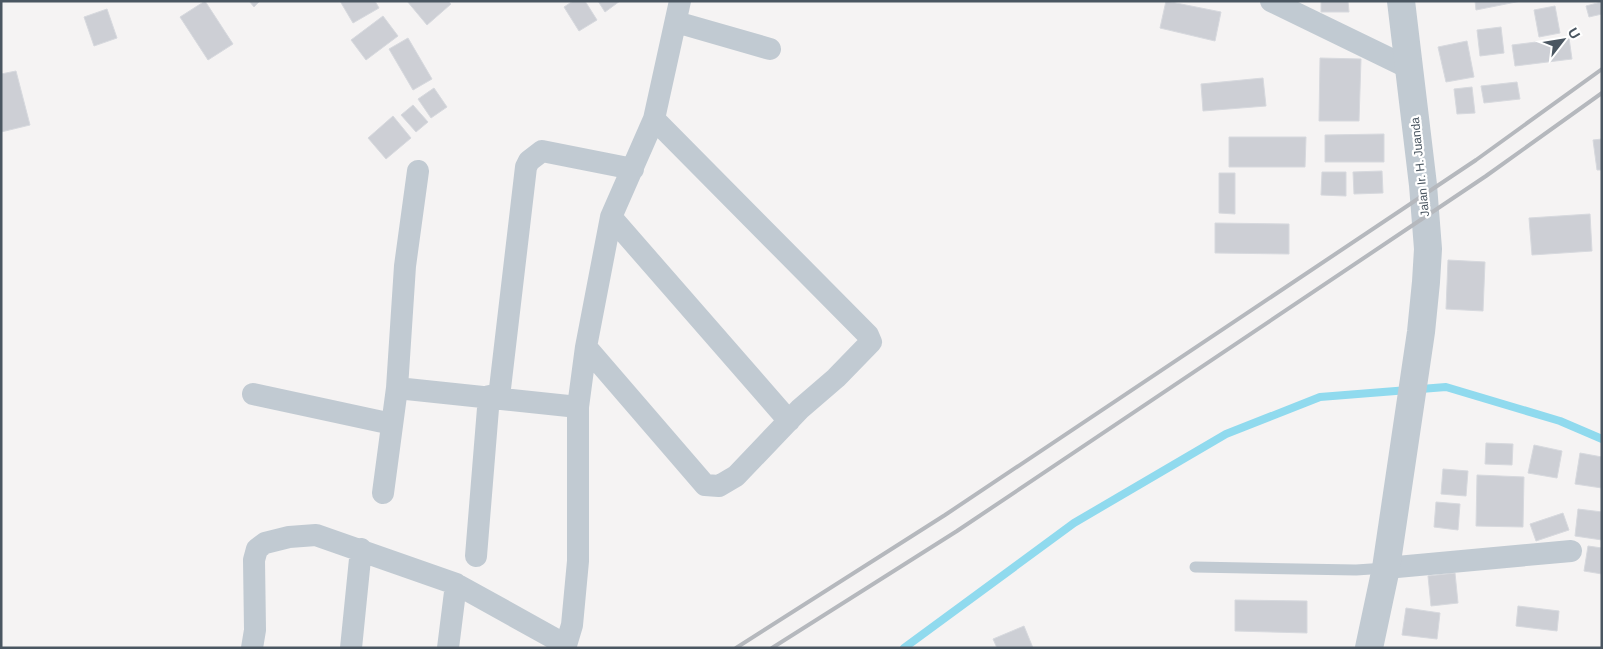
<svg xmlns="http://www.w3.org/2000/svg" width="1603" height="649" viewBox="0 0 1603 649" font-family="Helvetica,sans-serif">
<rect width="100%" height="100%" fill="#f5f3f3"/>
<g fill="none" stroke-linecap="round" stroke-linejoin="round">
<path stroke="#90daee" stroke-width="8" d="M904,648L1074,523L1226,434L1320,397L1446,387L1560,421L1602,439"/>
</g>
<path fill="#cdcfd5" stroke="#d7d9de" d="M205,1L233,44L208,60L180,17Z
M249,1H260L254,7Z
M340,1H375L379,8L353,23Z
M407,1H448L451,4L427,25Z
M573,1H585L597,20L579,31L564,7Z
M598,1H620L605,12Z
M1166,1L1221,12L1215,41L1160,28Z
M1321,1H1348L1349,12H1321Z
M1475,1H1521L1476,10Z
M1601,2L1602,14L1589,17L1586,6Z
M1555,6L1560,33L1539,37L1534,10Z
M107,9L117,38L94,46L84,17Z
M383,16L398,36L366,60L351,40Z
M1501,27L1504,53L1480,56L1477,30Z
M408,38L432,79L413,90L389,49Z
M1569,38L1572,59L1515,66L1512,45Z
M1467,41L1474,77L1446,82L1438,47Z
M1320,58L1361,59L1359,121H1319Z
M16,71L30,125L1,132V74Z
M1263,78L1266,106L1203,111L1201,84Z
M1517,82L1520,99L1484,103L1481,86Z
M1472,87L1475,113L1457,114L1454,89Z
M434,88L447,107L431,118L418,99Z
M413,105L428,122L416,132L401,115Z
M393,116L411,138L386,159L368,138Z
M1384,134V162H1325V135Z
M1229,137H1306L1305,167H1229Z
M1602,139V170H1597L1593,140Z
M1382,171L1383,193L1354,194L1353,172Z
M1322,172H1346V196L1321,195Z
M1219,173H1235V214L1219,213Z
M1590,214L1592,251L1532,255L1529,218Z
M1215,223L1289,224V254L1215,253Z
M1448,260L1485,262L1483,311L1446,309Z
M1486,443L1513,444L1512,465L1485,464Z
M1534,445L1562,451L1557,478L1528,473Z
M1580,453L1602,457V488L1575,484Z
M1443,469L1468,471L1466,496L1441,494Z
M1477,475L1524,477L1523,527L1476,526Z
M1436,502L1460,504L1458,530L1434,527Z
M1578,509L1602,512V540L1575,536Z
M1563,513L1569,530L1536,541L1530,524Z
M1588,546L1602,548V574L1584,571Z
M1455,573L1458,603L1431,606L1428,576Z
M1235,600L1307,601V633L1235,631Z
M1518,606L1559,611L1557,631L1516,626Z
M1406,608L1440,613L1437,639L1402,635Z
M1024,626L1033,648H997L993,639Z"/>
<g fill="none" stroke-linecap="round" stroke-linejoin="round">
<path stroke="#c1cad2" stroke-width="11" d="M1195,567L1356,570L1386,568"/>
<path stroke="#c1cad2" stroke-width="22" d="M1271,1L1409,68
M676,22L770,49
M418,171L405,266L397,388L578,407
M611,217L789,421
M586,347L705,485L719,486L736,476L800,409L836,378L871,342L868,335L654,119
M253,394L392,424
M499,397L526,167L529,161L542,151L633,169
M383,493L397,388
M476,556L489,396
M1386,568L1571,551
M252,648L255,630L254,560L257,549L265,543L289,537L316,535L456,584L566,645L572,625L578,561V407L586,347L611,217L654,119L680,1
M351,648L361,549
M448,648L456,584"/>
<path stroke="#c1cad2" stroke-width="28" d="M1369,648L1386,568L1421,332L1426,282L1428,249L1423,185L1401,1"/>
<path stroke="#b5b8bd" stroke-width="4" d="M736,648L945,515L1476,160L1602,69
M772,648L957,531L1486,176L1602,93"/>
</g>
<g text-anchor="middle" dominant-baseline="central" stroke-width="4.5" stroke-linejoin="round" paint-order="stroke">
<g font-size="12" fill="#4a5661" stroke="#fff">
<text transform="translate(1420 167) rotate(-96)">Jalan Ir. H. Juanda</text>
</g>
</g>
<rect width="1603" height="649" fill="none" stroke="#4a5661" stroke-width="5"/>
<g transform="translate(1563 40) rotate(59)" stroke="#ffffff" stroke-width="4" paint-order="stroke">
<path d="M0-4L9 19L0 12L-9 19Z" fill="#4a5661"/>
<text y="-8" font-size="14" font-weight="bold" text-anchor="middle" fill="#4a5661">U</text>
</g>
</svg>
